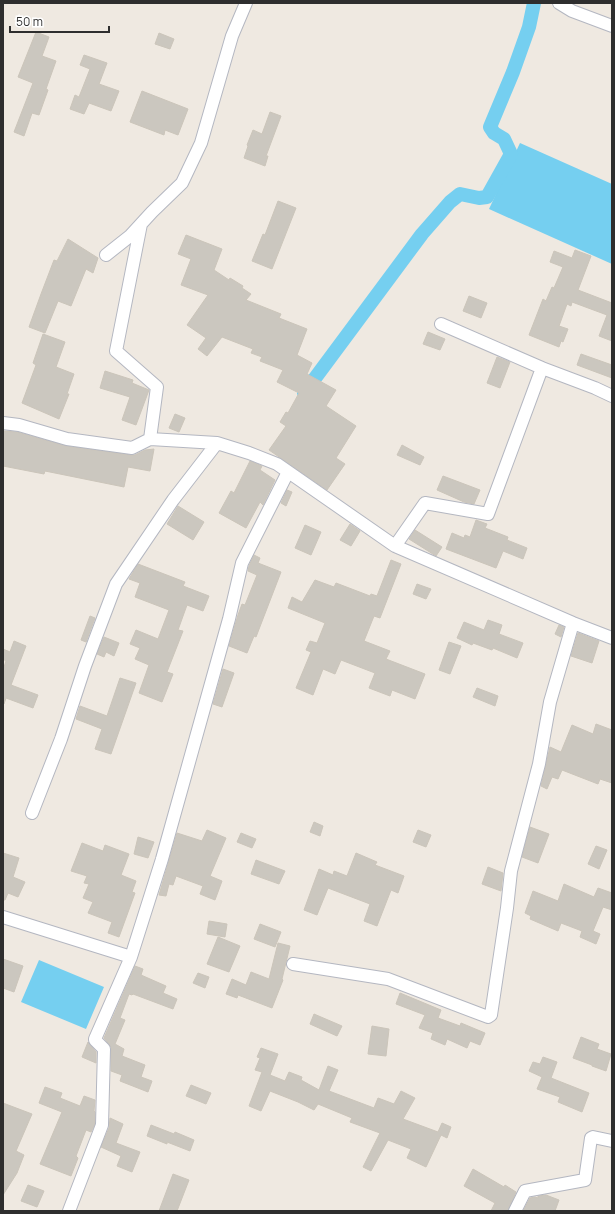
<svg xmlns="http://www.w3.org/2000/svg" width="615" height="1214" viewBox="0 0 615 1214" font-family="Manrope,sans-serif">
<rect width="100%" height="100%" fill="#efe9e1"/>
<path fill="#75cff0" d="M520,143L612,184V264L489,209Z
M39,960L104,987L86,1029L21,1002Z"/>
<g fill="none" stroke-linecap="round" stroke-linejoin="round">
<path stroke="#75cff0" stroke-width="14" d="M304,393L422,234L450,202L460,194L479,198L487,197L511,154L504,139L494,133L490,127L513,72L529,27L534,3"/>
</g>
<path fill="#cbc7bf" stroke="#cbc5ba" d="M36,32L49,37L42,56L56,61L46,89L48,90L39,115L32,113L24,136L14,132L33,83L18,77Z
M159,33L174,39L170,49L155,44Z
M84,55L107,63L99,84L119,91L111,111L89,103L84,114L70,109L75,95L79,97L90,69L80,65Z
M142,91L188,109L178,135L165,130L164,135L130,122Z
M270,112L281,116L266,156H268L265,166L244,158L248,146L247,145L253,130L262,134Z
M278,201L296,208L272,269L252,261L263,234L265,235Z
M186,235L222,249L214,270L229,280L230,278L243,286L242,288L251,294L246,300L281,314L279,318L307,329L297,355L312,363L307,374L336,390L326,406L356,426L336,458L345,464L327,490L269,450L286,426L280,422L286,412L288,413L299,393L277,382L283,370L260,361L262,357L251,353L253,349L222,337L207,356L198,349L206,338L187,325L208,295L181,285L191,259L178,254Z
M68,239L98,258L93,273L86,269L71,306L58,301L45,333L29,327L41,294L54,260L57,261Z
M575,250L591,256L578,290L612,303V341L599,336L607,315L572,302L571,306L567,304L559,326L568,329L563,342L561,341L559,347L529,335L543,299L546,301L552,287L554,288L563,267L550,262L554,251L572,258Z
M469,296L487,303L481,318L463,311Z
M428,332L445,339L440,350L423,344Z
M43,334L65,342L56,367L74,374L67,394H69L59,419L22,403L36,365L33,363Z
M581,354L612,365V378L577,365Z
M497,357L510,362L500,388L487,383Z
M105,371L133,380L132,383L149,390L136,425L122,420L130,397L100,388Z
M175,414L185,418L179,432L169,428Z
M3,431L17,432L66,446L131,455H135L145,450L154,449L150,471L128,467L124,487L45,471L44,474L3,466Z
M402,445L424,457L420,465L397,455Z
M250,461L262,466L260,470L275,480L263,505L260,502L246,528L219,513L231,491L234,493Z
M443,476L480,490L474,504L464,502L437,490Z
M287,490L292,492L286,506L281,503Z
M178,506L204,522L193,540L167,524Z
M476,520L487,524L485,528L508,537L507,540L527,548L523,559L503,551L496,568L446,549L452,533L464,538L465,535L470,537Z
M350,524L360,531L351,546L340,540Z
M305,525L321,532L311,555L295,548Z
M415,530L442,547L436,556L409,539Z
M254,555L260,558L258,563L281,572L256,637L254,636L247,653L229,646L238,615L242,604L245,605L257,575L248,571L249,566Z
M391,560L401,564L380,618L374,616L364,641L390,651L386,659L425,674L415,699L392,690L390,696L369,688L375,673L341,660L335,674L323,669L313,695L296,688L311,652L306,650L310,641L317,643L325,623L288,608L292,597L302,602L315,580L334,587L336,583L370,596L371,594L377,596Z
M138,564L185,582L183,586L209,596L203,611L187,605L178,630L183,631L167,672L173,674L162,702L139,693L149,665L135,659L140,648L130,644L136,630L158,639L169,610L135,597L140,583L129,579Z
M417,584L431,589L426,599L413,594Z
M90,616L95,618L86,642L81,640Z
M488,620L502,625L499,634L523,643L517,658L493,648L492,650L473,643L472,645L457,638L464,622L484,630Z
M559,625L564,627L561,637L555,634Z
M578,633L599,641L592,663L571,656Z
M104,637L119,643L114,656L106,652L104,657L97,654Z
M14,641L26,646L11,685L38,695L33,708L6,698L4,704H3V670L6,661L3,659V649L10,652Z
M449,642L461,646L450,674L439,670Z
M223,669L234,673L222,707L213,704Z
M120,678L136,683L111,754L95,749L102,729L76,719L80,706L107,716Z
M477,688L498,696L495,706L473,697Z
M596,724L612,730V783L600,779L598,784L562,770L558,779L552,777L547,789L541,786L550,747L561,752L572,725L593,734Z
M314,822L323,826L320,836L310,832Z
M530,827L549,834L538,863L522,857Z
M207,830L226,838L210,876L222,881L215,900L200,894L203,886L176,876L173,885L169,884L166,896L159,895L177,833L202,841Z
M418,830L431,835L426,847L413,842Z
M241,833L256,839L252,848L237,842Z
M138,837L154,842L148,858L134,854Z
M82,843L103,851L105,845L129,854L121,875L136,881L132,892L135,893L119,937L108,933L112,922L88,913L93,902L83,898L89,884L84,883L87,876L71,871Z
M596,846L607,850L599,869L588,864Z
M3,853L19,858L13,877L25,882L18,897L8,893L5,900H3Z
M356,853L377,862L375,865L404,876L398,893L391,890L377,926L364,921L370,904L328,888L317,915L304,910L319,869L333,875L334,871L347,876Z
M256,860L285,871L279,884L251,874Z
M488,867L503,873L501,891L482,884Z
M564,884L594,897L598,888L612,893V910L603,907L593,931L600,934L596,944L580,937L582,931L561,923L558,931L530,919L531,916L525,913L533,891L558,901Z
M209,921L227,924L225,937L207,934Z
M260,924L281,932L275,947L254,939Z
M218,937L240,946L229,972L207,964Z
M278,943L290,946L282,979L283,980L272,1008L238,995L237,998L226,994L232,979L246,985L251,972L269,979Z
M3,959L23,966L14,992L3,988Z
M135,966L143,969L141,975L166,986L163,993L177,999L173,1009L133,994L132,995L129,994L120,1018L125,1020L115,1044L124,1049L122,1056L145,1065L141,1077L152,1081L148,1092L120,1081L122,1075L111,1071V1047L104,1038Z
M198,973L209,977L205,988L193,983Z
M400,993L441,1010L438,1018L460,1026L461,1023L485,1033L480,1045L470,1041L467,1048L447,1039L445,1045L431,1039L433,1033L419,1028L425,1015L396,1004Z
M314,1014L342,1026L337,1036L310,1024Z
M372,1026L389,1029L386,1056L368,1054Z
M581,1037L599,1044L597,1049L611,1054L606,1071L592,1066V1065L573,1058Z
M88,1042L96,1052V1063L82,1057Z
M261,1048L278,1054L270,1075L285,1081L289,1072L302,1077L301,1080L319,1090L328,1066L338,1070L329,1091L374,1108L378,1098L394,1104L401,1091L415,1098L403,1119L438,1132L442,1123L451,1127L447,1138L441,1135L426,1167L407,1158L411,1149L388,1140L371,1171L363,1167L380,1133L350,1122L352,1118L318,1104L314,1110L298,1102L270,1091L261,1111L249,1106L262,1072L255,1070L260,1058L257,1057Z
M543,1057L557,1062L551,1078L589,1093L582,1112L558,1102L560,1097L537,1089L542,1077L529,1071L533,1062L540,1064Z
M191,1085L211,1093L206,1104L186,1096Z
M45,1087L62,1093L60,1098L80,1106L84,1096L95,1100L94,1111L95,1112V1124L91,1132L86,1130L76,1156L78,1158L71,1176L40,1164L62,1112L39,1103Z
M3,1103L32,1114L16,1151L24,1155L17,1173L3,1195Z
M110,1118L123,1124L116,1143L140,1152L132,1172L117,1166L121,1156L101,1147L109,1128Z
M151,1125L174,1134L175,1132L194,1140L190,1151L167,1142V1144L147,1136Z
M473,1169L504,1187L505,1185L516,1192L508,1211H491L495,1203L464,1186Z
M173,1174L189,1180L177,1211H159Z
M28,1185L44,1191L37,1207L21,1201Z
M546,1195L559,1200L555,1211H523L530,1198L535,1197L538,1198V1196Z"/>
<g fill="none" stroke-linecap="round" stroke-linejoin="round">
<defs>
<path id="minor" d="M559,3L572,11L612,26
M141,224L116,351L157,387L150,439
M106,255L130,236L152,212L182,183L201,143L232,36L246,3
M542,368L595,388L612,396
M3,423L19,425L67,439L132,448L150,439L217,443L249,453L277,464L395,546L573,623L612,638
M395,546L425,503L488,514L542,368L441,324
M32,813L61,739L85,666L116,584L173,500L217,443
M3,917L131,957
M293,964L388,979L488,1017L491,1015L507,908L511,871L539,764L550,702L573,623
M69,1211L102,1125L104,1049L95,1040V1039L131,957L162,859L229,619L242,563L288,472
M515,1211L525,1191L585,1180L591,1138L593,1137L612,1141"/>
</defs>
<use href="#minor" stroke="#b4b7c1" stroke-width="14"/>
<use href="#minor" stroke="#fff" stroke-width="12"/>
</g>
<rect width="615" height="1214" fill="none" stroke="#2e2e2e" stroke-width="8"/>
<path d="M10 26v6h99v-6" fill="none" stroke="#2e2e2e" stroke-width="2"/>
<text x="16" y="26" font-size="12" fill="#2e2e2e" stroke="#ffffff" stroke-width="3" paint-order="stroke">50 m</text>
</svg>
